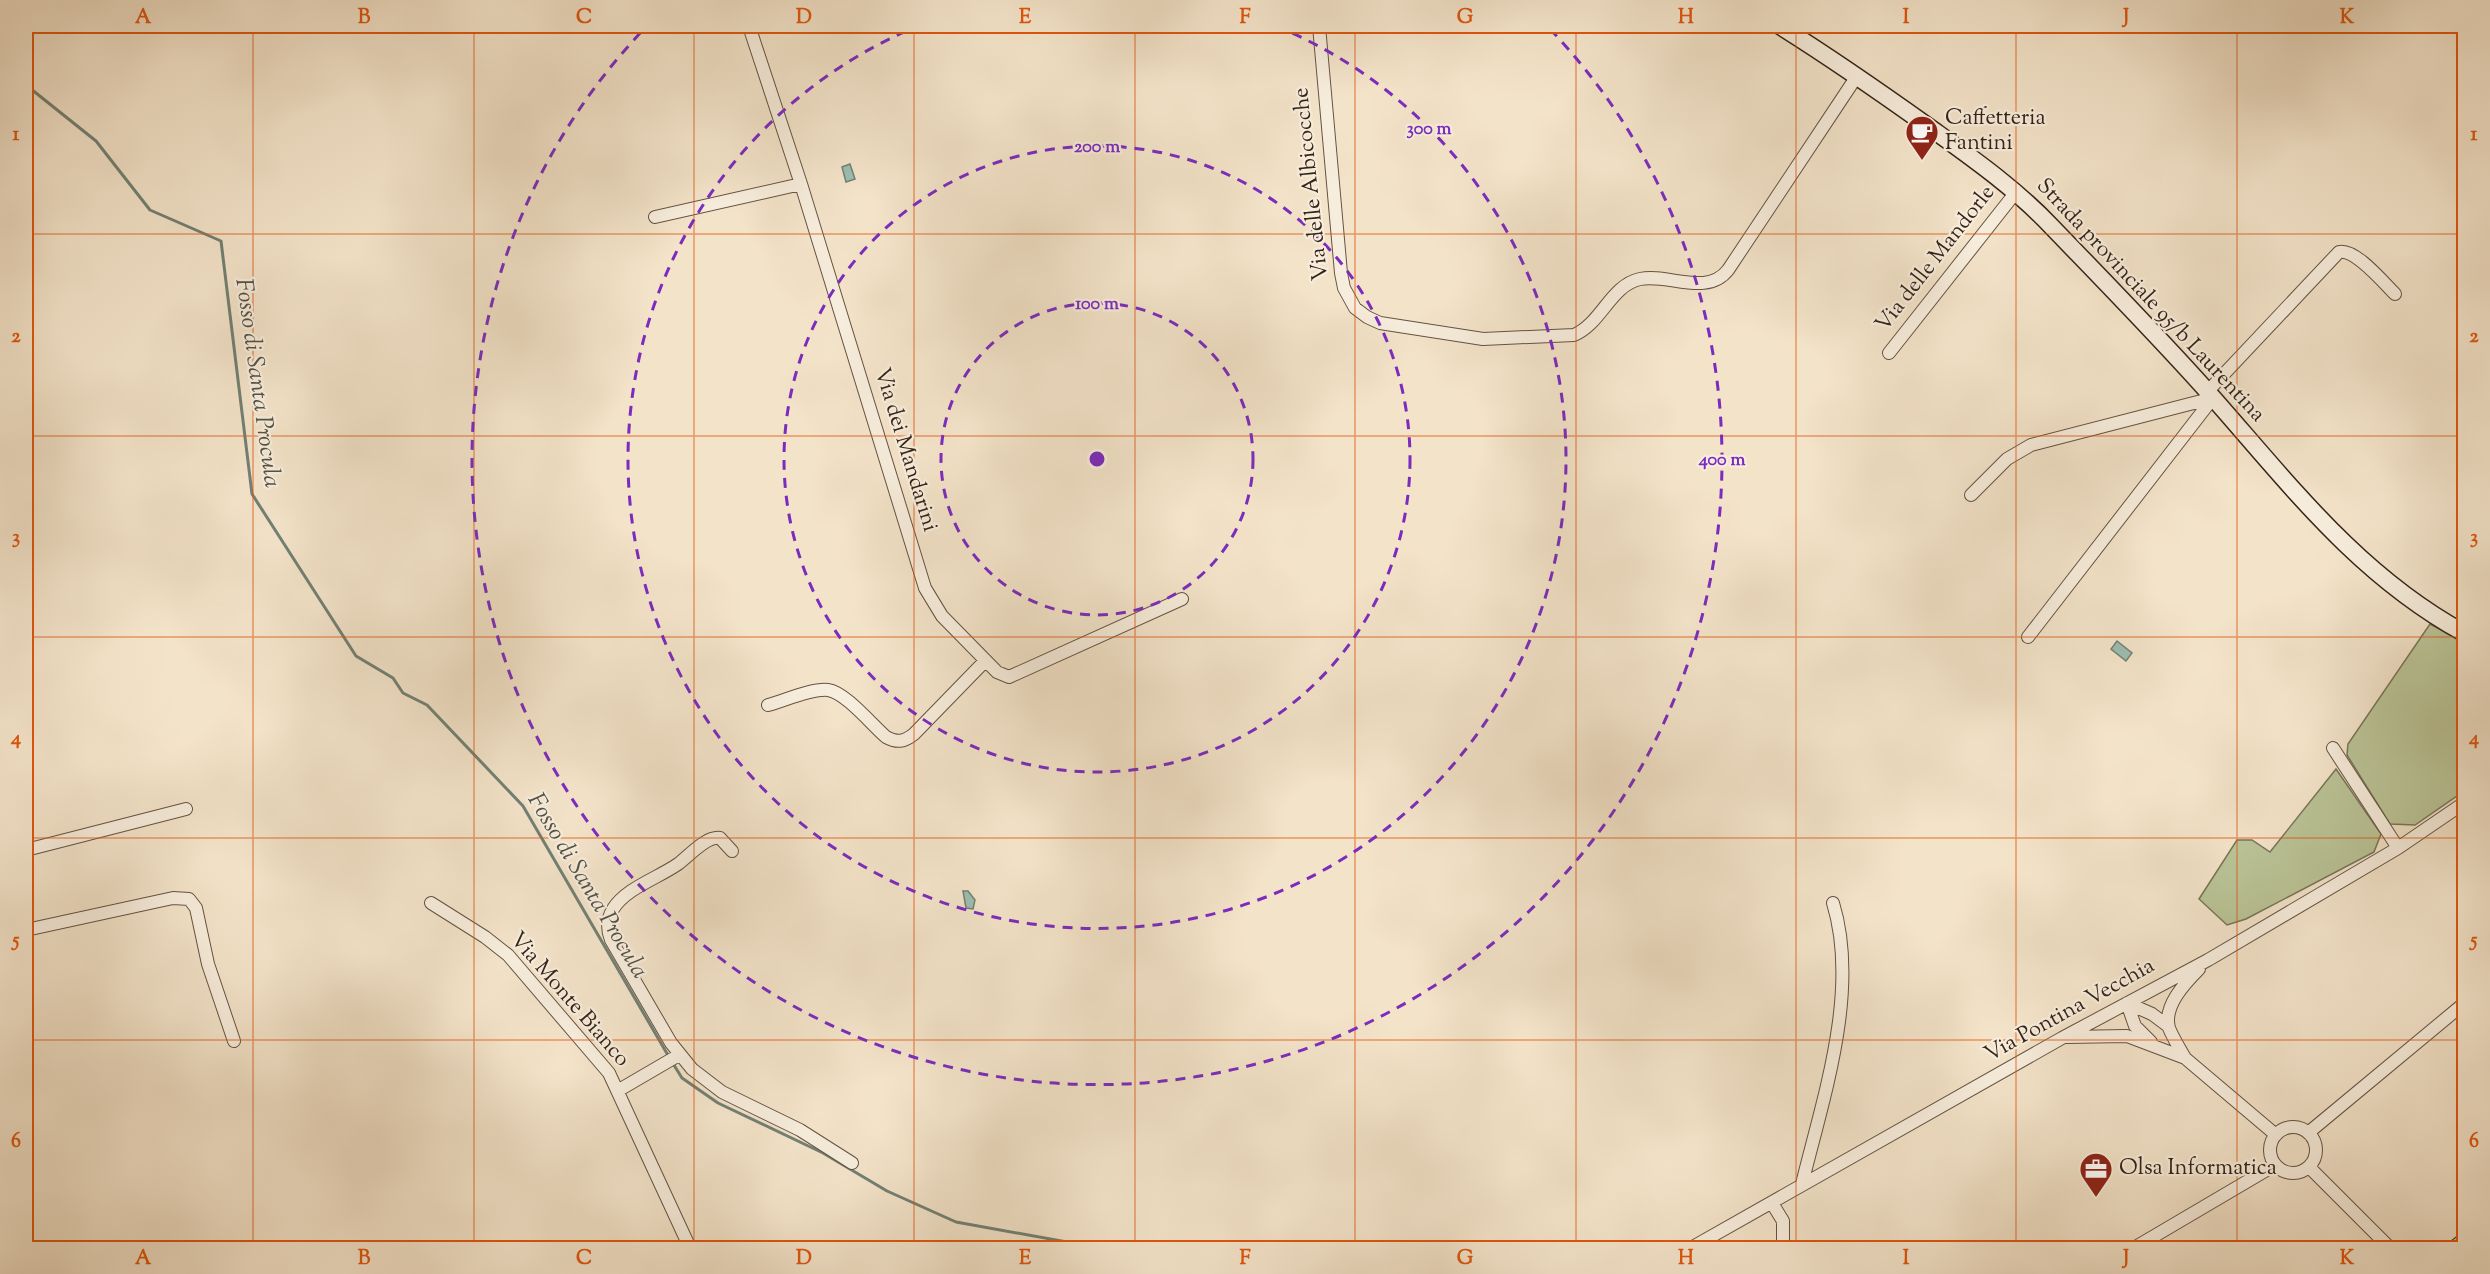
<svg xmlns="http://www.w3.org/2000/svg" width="2490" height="1274" viewBox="0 0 2490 1274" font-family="'Sorts Mill Goudy',serif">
<rect width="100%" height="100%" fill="#f3e3c9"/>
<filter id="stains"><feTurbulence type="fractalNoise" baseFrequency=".00333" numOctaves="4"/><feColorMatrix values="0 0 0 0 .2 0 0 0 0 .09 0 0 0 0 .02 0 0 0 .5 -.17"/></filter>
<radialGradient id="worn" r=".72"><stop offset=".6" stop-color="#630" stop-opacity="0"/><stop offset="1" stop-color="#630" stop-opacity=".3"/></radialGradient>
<path fill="#bac497" stroke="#777458" stroke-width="1.5" d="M2430,624L2464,642V791L2415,825L2390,824L2347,755L2348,744Z
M2336,769L2381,834L2374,852L2246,919L2227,925L2199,899L2237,840H2252L2270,852Z"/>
<path fill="#9cbeb2" stroke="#728074" stroke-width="1.5" d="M850,164L855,179L846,182L842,167Z
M2117,641L2132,653L2126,661L2111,649Z
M963,891H968L975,900L973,909L966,908Z"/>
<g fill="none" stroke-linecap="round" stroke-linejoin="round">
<path stroke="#728074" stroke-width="3" d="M26,85L96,141L150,210L221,241L252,494L356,656L393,678L403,693L427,705L523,806L669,1057
M672,1062L682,1078L718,1103L823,1153L887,1191L956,1222L1100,1248"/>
<defs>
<path id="minor" d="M749,26L801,184L925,588L942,616L997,672L1009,677L1182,599
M1319,26L1341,273L1344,288L1355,308L1367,317L1380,323L1483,339L1574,335C1601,324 1611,285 1640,279C1668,273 1707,297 1728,270L1857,76
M655,217L801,184
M1889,353L2016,192
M2208,391L2339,252C2355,248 2383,282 2395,294
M1971,495L2007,459L2031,445L2213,398
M2028,637L2213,398
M768,705C784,701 812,688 828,690C845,692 872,725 886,737C897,743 904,742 914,734L985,661
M2333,748L2398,848
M26,850L186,809
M732,851L720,838C706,836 689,856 678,864C658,878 626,888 613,909C607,919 607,930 611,940L671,1043L692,1069L722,1092L800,1130L852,1163
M431,903L485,937L508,955L609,1073L690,1248
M26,930L173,898L189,899L196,908L208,964L234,1041
M2067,1037L2127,1036L2185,1058C2180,1049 2173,1038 2169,1028C2163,1006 2185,983 2199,969
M2151,1042L2135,1026L2127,1003L2152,1014L2168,1026
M2185,1058L2276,1135
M619,1090L679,1055
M2270 1150a23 23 0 1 1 46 0a23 23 0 1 1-46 0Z
M2308,1133L2461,1006
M2309,1167L2390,1248
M1802,1184C1823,1098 1860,991 1833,903
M1772,1203L1783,1221V1248
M1691,1248L2062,1038L2208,960L2398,848L2464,803
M2134,1248L2275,1165"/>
<path id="secondary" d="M1780,26C1831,58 1880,92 1929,127C1972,158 2015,188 2051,226C2103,280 2157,335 2207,391C2287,481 2356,574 2464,633"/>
<path id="trunk" d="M2459,1248L2464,1244"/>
</defs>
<use href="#minor" stroke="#645344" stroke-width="14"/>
<use href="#secondary" stroke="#342318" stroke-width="19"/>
<use href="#trunk" stroke="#342318" stroke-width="22"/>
<use href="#minor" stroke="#f7eddc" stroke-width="12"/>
<use href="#secondary" stroke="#f7eddc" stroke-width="16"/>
<use href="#trunk" stroke="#eac284" stroke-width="20"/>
</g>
<path fill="none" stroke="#df560d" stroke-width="1.5" stroke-opacity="0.55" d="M253,26V1248M474,26V1248M694,26V1248M914,26V1248M1135,26V1248M1355,26V1248M1576,26V1248M1796,26V1248M2016,26V1248M2237,26V1248M26,234H2464M26,436H2464M26,637H2464M26,838H2464M26,1040H2464"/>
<g fill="none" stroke="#7b2cbf" stroke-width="3" stroke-dasharray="10 8">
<circle cx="1097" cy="459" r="156"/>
<circle cx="1097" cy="459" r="313"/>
<path d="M1276 26A469 469 0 1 1 918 26"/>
<path d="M1550 29A625 625 0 1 1 644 29"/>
</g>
<defs>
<symbol id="cafe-pin" viewBox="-11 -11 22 30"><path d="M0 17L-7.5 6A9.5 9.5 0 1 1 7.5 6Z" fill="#8f2418" stroke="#f7eddc"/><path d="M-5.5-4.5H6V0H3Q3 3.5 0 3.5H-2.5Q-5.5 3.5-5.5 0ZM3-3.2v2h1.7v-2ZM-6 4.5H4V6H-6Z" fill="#fff"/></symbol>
<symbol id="office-pin" viewBox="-11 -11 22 30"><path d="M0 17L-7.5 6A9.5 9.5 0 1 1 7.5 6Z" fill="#8f2418" stroke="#f7eddc"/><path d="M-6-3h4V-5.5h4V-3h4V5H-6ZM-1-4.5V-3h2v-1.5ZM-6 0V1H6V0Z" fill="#fff"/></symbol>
</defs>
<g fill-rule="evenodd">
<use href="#cafe-pin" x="1903" y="113" width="38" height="52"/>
<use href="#office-pin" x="2077" y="1150" width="38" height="52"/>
</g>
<g text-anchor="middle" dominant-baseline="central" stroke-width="4.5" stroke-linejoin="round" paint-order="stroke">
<g font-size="22" fill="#342318" stroke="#f7eddc" text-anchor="start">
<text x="1945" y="119">Caffetteria<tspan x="1945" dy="25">Fantini</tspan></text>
<text x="2119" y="1169">Olsa Informatica</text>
</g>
<g font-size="22" fill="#342318" stroke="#f7eddc">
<text transform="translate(1312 184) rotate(-96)">Via delle Albicocche</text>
<text transform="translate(1936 259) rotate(-52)">Via delle Mandorle</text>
<text transform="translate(2150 301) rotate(47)">Strada provinciale 95/b Laurentina</text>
<text transform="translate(905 450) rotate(73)">Via dei Mandarini</text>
<text transform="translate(569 1000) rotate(49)">Via Monte Bianco</text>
<text transform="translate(2070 1011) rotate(-29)">Via Pontina Vecchia</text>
</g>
<g font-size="24" font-style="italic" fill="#535246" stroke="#f7eddc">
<text transform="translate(257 383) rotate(82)">Fosso di Santa Procula</text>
<text transform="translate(587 886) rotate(59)">Fosso di Santa Procula</text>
</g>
</g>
<circle cx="1097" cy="459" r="9" fill="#7b2cbf" stroke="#f7eddc" stroke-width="3"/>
<g font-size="18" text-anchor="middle" font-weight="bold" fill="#7b2cbf" stroke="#f7eddc" stroke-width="4.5" stroke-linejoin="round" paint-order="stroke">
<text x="1429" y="134">300 m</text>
<text x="1097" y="152">200 m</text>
<text x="1097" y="309">100 m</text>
<text x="1722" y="465">400 m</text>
</g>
<rect width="2490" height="1274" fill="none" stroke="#f3e3c9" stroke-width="66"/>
<rect x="33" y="33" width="2424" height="1208" fill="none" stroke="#df560d" stroke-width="2"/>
<g font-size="20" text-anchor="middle" font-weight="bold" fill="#df560d">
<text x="143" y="23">A</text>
<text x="364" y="23">B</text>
<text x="584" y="23">C</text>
<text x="804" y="23">D</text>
<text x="1025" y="23">E</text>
<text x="1245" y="23">F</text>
<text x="1465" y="23">G</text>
<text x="1686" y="23">H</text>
<text x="1906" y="23">I</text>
<text x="2126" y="23">J</text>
<text x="2347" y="23">K</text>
<text x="16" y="140">1</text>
<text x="2474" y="140">1</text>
<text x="16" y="342">2</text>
<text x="2474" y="342">2</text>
<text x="16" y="543">3</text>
<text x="2474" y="543">3</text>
<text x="16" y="744">4</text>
<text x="2474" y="744">4</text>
<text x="16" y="946">5</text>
<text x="2474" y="946">5</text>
<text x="16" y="1147">6</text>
<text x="2474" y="1147">6</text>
<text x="143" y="1264">A</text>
<text x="364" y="1264">B</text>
<text x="584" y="1264">C</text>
<text x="804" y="1264">D</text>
<text x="1025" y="1264">E</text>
<text x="1245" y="1264">F</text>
<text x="1465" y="1264">G</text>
<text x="1686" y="1264">H</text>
<text x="1906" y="1264">I</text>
<text x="2126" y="1264">J</text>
<text x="2347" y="1264">K</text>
</g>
<rect width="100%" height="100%" filter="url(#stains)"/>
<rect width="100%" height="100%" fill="url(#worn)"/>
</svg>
